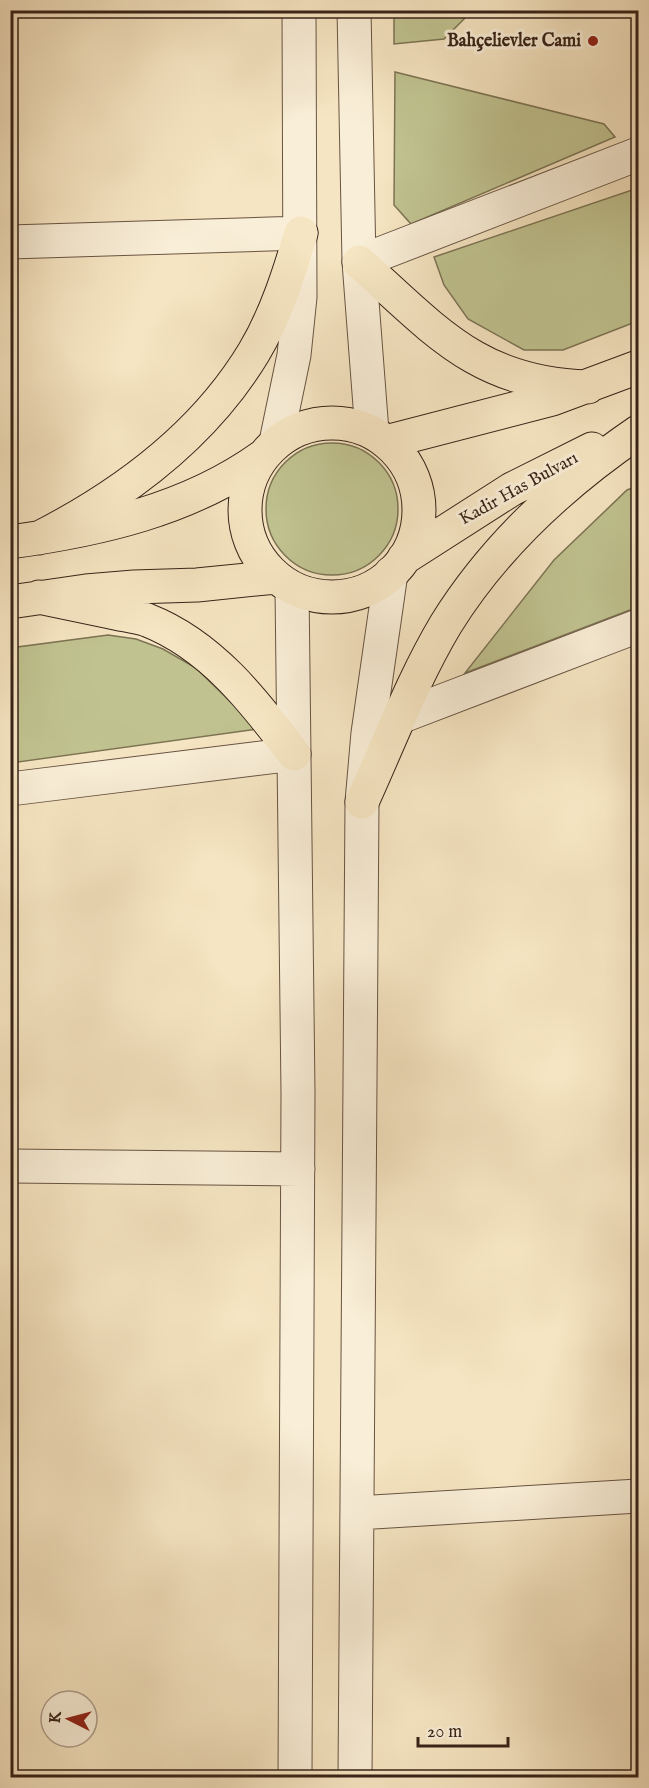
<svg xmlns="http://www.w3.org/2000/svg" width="649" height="1788" viewBox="0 0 649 1788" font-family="'IM FELL English',serif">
<rect width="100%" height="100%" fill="#f6e5c2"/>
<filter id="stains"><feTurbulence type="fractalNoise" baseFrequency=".00333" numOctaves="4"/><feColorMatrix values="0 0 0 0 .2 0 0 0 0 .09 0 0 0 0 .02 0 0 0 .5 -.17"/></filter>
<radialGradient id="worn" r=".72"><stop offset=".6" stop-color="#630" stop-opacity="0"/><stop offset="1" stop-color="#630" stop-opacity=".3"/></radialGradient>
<path fill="#c0c390" stroke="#7c7354" stroke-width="1.5" d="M394,11V10L472,11L444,39L394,44Z
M395,72L604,124L615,137L411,224L394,205Z
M638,188V321L563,350H524L468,319L444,285L434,257Z
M266 509a66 66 0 1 1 132 0a66 66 0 1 1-132 0Z
M638,486V607L465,673L554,560L627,490Z
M108,635L136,639L163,649L196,668L258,729L11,763L10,648Z"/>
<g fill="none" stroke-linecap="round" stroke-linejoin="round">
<defs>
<path id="minor" d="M354,10L359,262L372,432
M10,242L301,233
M359,262L638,154
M276,442L294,355L300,297L299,10
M292,588L298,1093L295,1778
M400,717L638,626
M10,789L294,754
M10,1166L298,1169
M357,1513L638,1496
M355,1778L362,802L368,733L391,573"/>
<path id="highway" d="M359,262C435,330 478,384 588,387
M245 510a87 87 0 1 1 174 0a87 87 0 1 1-174 0Z
M386,442L552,399L638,367
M39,538C125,494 204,435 254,352C276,315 289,274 301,233
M10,542C98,530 188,510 262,457
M404,558L512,489L592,449
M39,597C63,602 87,607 111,612C122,615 135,616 147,620C211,645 254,701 294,754
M10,602L86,591L134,587L197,585L276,577
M362,802C389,743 413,679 446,624C495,545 562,484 638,432"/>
</defs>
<use href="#minor" stroke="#685442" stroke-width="35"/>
<use href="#highway" stroke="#382318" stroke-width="35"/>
<use href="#minor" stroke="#f9eed7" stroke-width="33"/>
<use href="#highway" stroke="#f6e5c2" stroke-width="33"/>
</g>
<circle fill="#8f2418" stroke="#f9eed7" stroke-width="2" cx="593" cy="41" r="6"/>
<g text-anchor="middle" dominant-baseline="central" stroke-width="6" stroke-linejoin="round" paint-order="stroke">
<g font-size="18" font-weight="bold" fill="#382318" stroke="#f9eed7" text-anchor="end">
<text x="581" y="41">Bahçelievler Cami</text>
</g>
<g font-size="18" fill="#382318" stroke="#f9eed7">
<text transform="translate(519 489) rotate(-29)">Kadir Has Bulvarı</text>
</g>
</g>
<rect width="649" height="1788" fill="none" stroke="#f6e5c2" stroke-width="36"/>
<rect x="12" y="12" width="625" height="1764" fill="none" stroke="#382318" stroke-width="3"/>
<rect x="18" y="18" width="613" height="1752" fill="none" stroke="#382318" stroke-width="1.5"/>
<g transform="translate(69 1719) rotate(276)"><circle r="28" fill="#f9eed7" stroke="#ac9d8b" stroke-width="1.5"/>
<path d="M0-4.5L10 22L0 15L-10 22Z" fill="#8f2418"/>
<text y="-9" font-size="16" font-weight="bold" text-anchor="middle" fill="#382318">K</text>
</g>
<path d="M418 1737v9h90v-9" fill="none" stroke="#382318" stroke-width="3"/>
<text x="427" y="1737" font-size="18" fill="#382318" stroke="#f9eed7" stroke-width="4.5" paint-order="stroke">20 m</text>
<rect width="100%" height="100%" filter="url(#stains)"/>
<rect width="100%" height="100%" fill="url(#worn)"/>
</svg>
